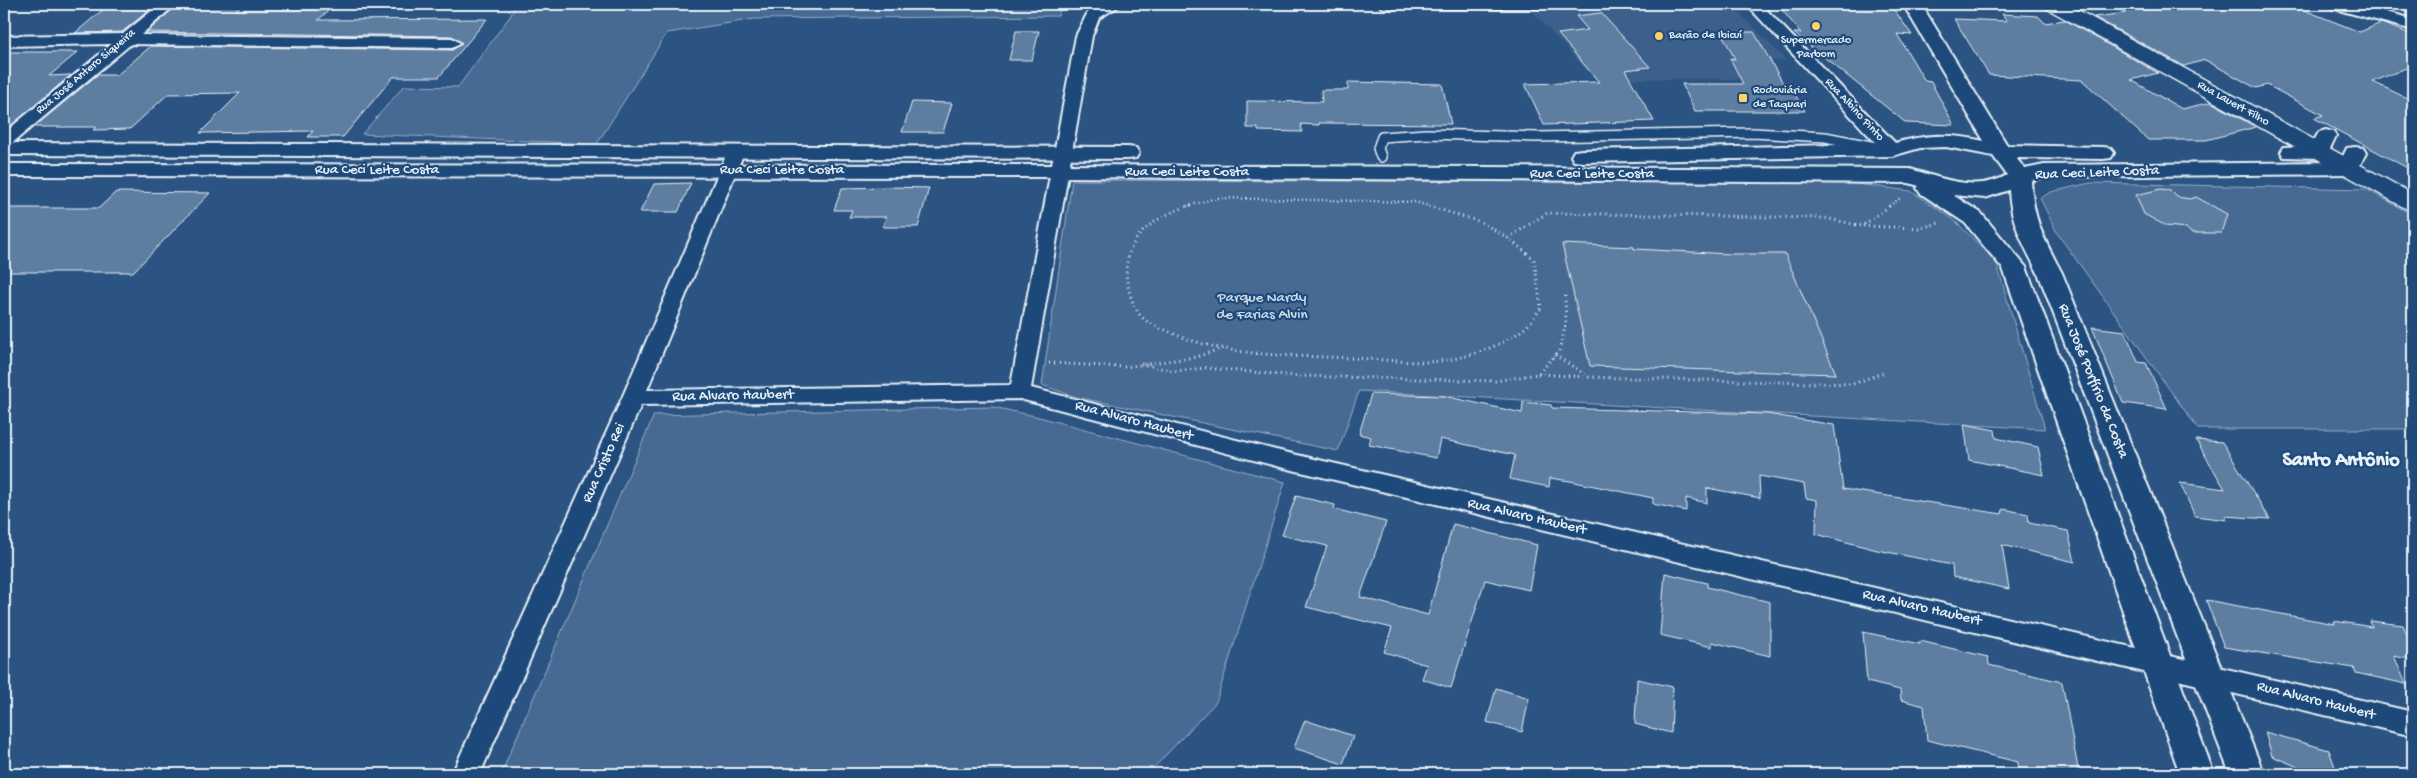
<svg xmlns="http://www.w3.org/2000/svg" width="2417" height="778" viewBox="0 0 2417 778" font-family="'Gochi Hand',sans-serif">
<rect width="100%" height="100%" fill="#2b5482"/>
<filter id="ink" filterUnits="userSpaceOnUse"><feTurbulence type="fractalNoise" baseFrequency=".02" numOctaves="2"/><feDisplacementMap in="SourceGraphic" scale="10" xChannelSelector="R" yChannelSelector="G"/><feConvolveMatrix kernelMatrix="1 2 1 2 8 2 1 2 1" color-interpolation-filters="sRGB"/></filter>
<g filter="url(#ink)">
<path fill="#3a608b" d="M1733,7L1786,60L1771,61L1783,79H1595L1533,12Z"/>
<path fill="#476b93" stroke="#98aec6" d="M515,4H1062L1058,16L755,19L667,33L597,144L362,134L404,86L458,87L511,15Z
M1072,180L1849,183L1911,191L1953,219L1996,261L2045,429L1359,391L1338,451L1076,397L1042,385Z
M2090,183L2366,189L2413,215V429H2198L2057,233L2040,198L2051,192Z
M993,407L1035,416L1285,482L1216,702L1148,774H501L654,415Z"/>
<path fill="#5d7da1" stroke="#e8f1f8" d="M183,4H243L236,10H329L318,20L487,19L439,77H393L343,137H308L313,131L200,133L240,93L168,94L130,129L93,130L96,127H34L97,75H117L151,46L452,50L462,44L452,36L147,32L174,8Z
M1777,4H1890L1912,35L1897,34L1925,81L1931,82L1954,125L1906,123L1794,33H1801Z
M2107,4H2289L2360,32L2381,23L2413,35V65L2373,82L2413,101V171L2314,118L2323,115L2267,85L2256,88L2205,60L2184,66L2094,17L2126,13Z
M105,8H152L122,32L75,33Z
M1601,13L1650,67L1625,70L1654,121L1544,125L1525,84L1599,82L1558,34L1588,30L1576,16Z
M2002,14L2038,16L2045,23L2065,20L2158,73L2131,80L2182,109L2211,102L2256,127L2206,140H2148L2082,80L1989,75L1954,19L2007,21Z
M1016,31H1039L1032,60H1009Z
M1721,32H1754L1784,85H1789L1805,111H1695L1682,84H1743L1730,58L1735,59Z
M4,52H78L49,76L71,75L8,128H4Z
M1348,82L1442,84L1451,124L1319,123V125L1301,124L1302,132L1258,131V128H1247V101L1322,102L1321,90H1348Z
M912,102L952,103L943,132H902Z
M691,183L678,212H640L654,184Z
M842,188L890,187L929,188L918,227H883L886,217H849L852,210H834Z
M2161,189L2170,190L2177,197L2190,199L2196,197L2227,214L2221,233H2191L2186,228L2166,226L2144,214L2136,195Z
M116,192L210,193L133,272H4V208H99Z
M1562,244L1634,247V249L1730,254H1785L1836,374L1590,366Z
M2092,327L2125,331L2138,362L2146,363L2167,409L2123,403Z
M1371,394L1444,396L1522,413L1523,402L1551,405L1552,408L1767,414L1834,425L1843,489L2002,514L2003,509L2028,514L2029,523L2068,531L2075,562L2002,545L2009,589L1953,577L1952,565L1877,550L1816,534L1817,500L1806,498L1804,484L1759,476L1760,498L1707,488V503L1686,498V511L1653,504V498L1570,481L1550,478L1549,487L1510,479L1515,455L1440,439L1436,458L1369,445L1371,437L1359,434Z
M1964,424L1995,430L1996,438L2038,447L2044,475L1969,460Z
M2196,440L2222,442L2270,519L2225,516L2227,520L2195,516L2180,483L2225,489Z
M1296,496L1335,505L1334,509L1386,522L1360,597L1428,615L1453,524L1537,545L1529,590L1485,580L1451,688L1422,679L1427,665L1384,652L1392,628L1306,607L1327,546L1282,535Z
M1665,573L1707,583V587L1770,602V656L1712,642V647L1660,635Z
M2206,600L2335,624L2334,621L2372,627L2370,621L2403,625L2413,648V660L2394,656L2406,684L2356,673L2354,668L2224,647Z
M1863,632L1920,644V641L1988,657L1989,665L2062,682L2079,774H2019L2018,762L1927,740L1924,706L1901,700L1900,690L1867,682Z
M1637,679L1673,687L1671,733L1635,724Z
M1496,688L1529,698L1522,732L1487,722Z
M1305,720L1353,736L1343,764L1294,748Z
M2265,732L2329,750L2337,773L2303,769L2272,756Z"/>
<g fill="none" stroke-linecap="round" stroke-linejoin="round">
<defs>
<path id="service" d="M1381,157L1378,148L1382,137L1426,134L1537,137L1753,133L1825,137L1876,147"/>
<path id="minor" d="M160,4H176L141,35L452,38L460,43L452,48L131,44L10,145L4,146V133L112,44L4,46V36L123,34Z
M1101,4H1122L1099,18L1092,36L1031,388L1280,451L2413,712V736L1280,467L1020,399L641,405L480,774H452L622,398L730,146H742L745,150L647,390L1011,385L1076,36L1088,12Z
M1379,4H1604L1597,8H1386L1381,7Z
M1746,4H1761L1898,146L1901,150L1898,154H1886Z"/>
<path id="tertiary" d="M1903,4H1921L2007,145L2103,147L2111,148L2114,153L2111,158L2103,159L2016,158L2025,169L2044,165L2340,162L2347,148L2355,147L2363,148L2366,153L2356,173L2348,174L2044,177L2031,181C2033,220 2044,239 2062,273L2264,774H2230L2038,273C2024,246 2010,221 2009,190L1985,198L1953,195L1981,213L2026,267L2214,774H2180L2003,269L1965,223L1920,193L1917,188L1919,186L1909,183L1060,177L4,176V164L1060,165L1910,169C1943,178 1975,193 2007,175L1993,156L1946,147L1920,148L1892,156L1582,162L1574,161L1571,156L1574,151L1582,150L1891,144C1925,134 1949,133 1984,141Z
M2328,4H2356L2413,19V30L2331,8Z
M2326,130L2333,132L2336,136L2326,157L2318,158L2284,157L2281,152L2284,147L2311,146L2319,132Z
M4,143L1128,147L1136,148L1139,153L1136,158L1128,159L4,155Z"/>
<path id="primary" d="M2044,4H2067L2413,194V210L2405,208L2046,8Z"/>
</defs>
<use href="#service" stroke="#e8f1f8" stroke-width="12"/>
<use href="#minor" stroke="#e8f1f8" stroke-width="4"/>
<use href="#tertiary" stroke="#e8f1f8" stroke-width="4"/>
<use href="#primary" stroke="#e8f1f8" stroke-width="3"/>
<path stroke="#e8f1f8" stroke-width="2.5" stroke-dasharray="1 3" stroke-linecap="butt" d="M1187,206L1217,198L1415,202L1429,206
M1889,206L1902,197"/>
<path stroke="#e8f1f8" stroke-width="3" stroke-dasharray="1 4" stroke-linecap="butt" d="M1191,205C1163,214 1132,230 1127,262C1124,278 1131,308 1144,319C1150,324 1160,328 1168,331C1225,358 1290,355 1351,358C1376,359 1401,362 1427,362C1459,361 1501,348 1526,327C1532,321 1536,314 1541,308L1534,259L1508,238L1481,222L1425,205
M1863,226L1920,228L1939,223
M1508,238L1547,213L1825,218L1862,226L1891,205
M1555,355L1589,377L1853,384L1885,372
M1049,363L1125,367L1196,357L1223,348
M1141,364L1174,371L1206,368L1297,376L1495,381L1538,374L1559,351L1566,324L1565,295
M1538,374L1588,377"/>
<use href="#service" stroke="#1f4a7a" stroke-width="9"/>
<use href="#minor" fill="#1f4a7a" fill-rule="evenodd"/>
<use href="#tertiary" fill="#1f4a7a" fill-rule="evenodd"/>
<use href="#primary" fill="#1f4a7a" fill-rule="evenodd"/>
</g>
</g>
<g fill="#ffd166" stroke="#1f4a7a" stroke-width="2">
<circle cx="1816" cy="26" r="5"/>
<circle cx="1659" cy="36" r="5"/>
<rect x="1738" y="93" width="10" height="10" rx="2.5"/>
</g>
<g text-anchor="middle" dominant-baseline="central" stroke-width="4.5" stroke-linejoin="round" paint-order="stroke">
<g font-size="12" fill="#e8f1f8" stroke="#1f4a7a" text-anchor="start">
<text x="1669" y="36">Barão de Ibicuí</text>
<text x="1816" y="41" text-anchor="middle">Supermercado<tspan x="1816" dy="14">Parbom</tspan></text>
<text x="1753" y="91">Rodoviária<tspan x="1753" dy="14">de Taquari</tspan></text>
</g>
<g font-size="12" fill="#e8f1f8" stroke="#1f4a7a">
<text transform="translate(86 72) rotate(-40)">Rua José Antero Siqueira</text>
<text transform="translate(2233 104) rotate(29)">Rua Lauert Filho</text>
<text transform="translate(1854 110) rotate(47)">Rua Albino Pinto</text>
</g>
<g font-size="15" fill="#e8f1f8" stroke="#1f4a7a">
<text x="377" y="170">Rua Ceci Leite Costa</text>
<text x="782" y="170">Rua Ceci Leite Costa</text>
<text x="1187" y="172">Rua Ceci Leite Costa</text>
<text transform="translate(2097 173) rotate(-2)">Rua Ceci Leite Costa</text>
<text x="1592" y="174">Rua Ceci Leite Costa</text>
<text transform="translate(2093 381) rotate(68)">Rua José Porfírio da Costa</text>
<text transform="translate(733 396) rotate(-1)">Rua Alvaro Haubert</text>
<text transform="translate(1134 421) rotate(15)">Rua Alvaro Haubert</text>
<text transform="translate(604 463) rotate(-66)">Rua Cristo Rei</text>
<text transform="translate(1527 517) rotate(13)">Rua Alvaro Haubert</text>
<text transform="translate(1922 608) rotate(13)">Rua Alvaro Haubert</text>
<text transform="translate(2316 701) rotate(14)">Rua Alvaro Haubert</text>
</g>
<g font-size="15" fill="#d0dde9" stroke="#1f4a7a">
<text x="1262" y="298">Parque Nardy<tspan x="1262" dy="17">de Farias Alvin</tspan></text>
</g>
<g font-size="20" font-weight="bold" fill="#e8f1f8" stroke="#1f4a7a">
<text x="2341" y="461">Santo Antônio</text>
</g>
</g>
<rect width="2417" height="778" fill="none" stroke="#1f4a7a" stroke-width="20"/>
<rect x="10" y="10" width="2397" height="758" fill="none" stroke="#e8f1f8" stroke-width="2" filter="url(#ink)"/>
</svg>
